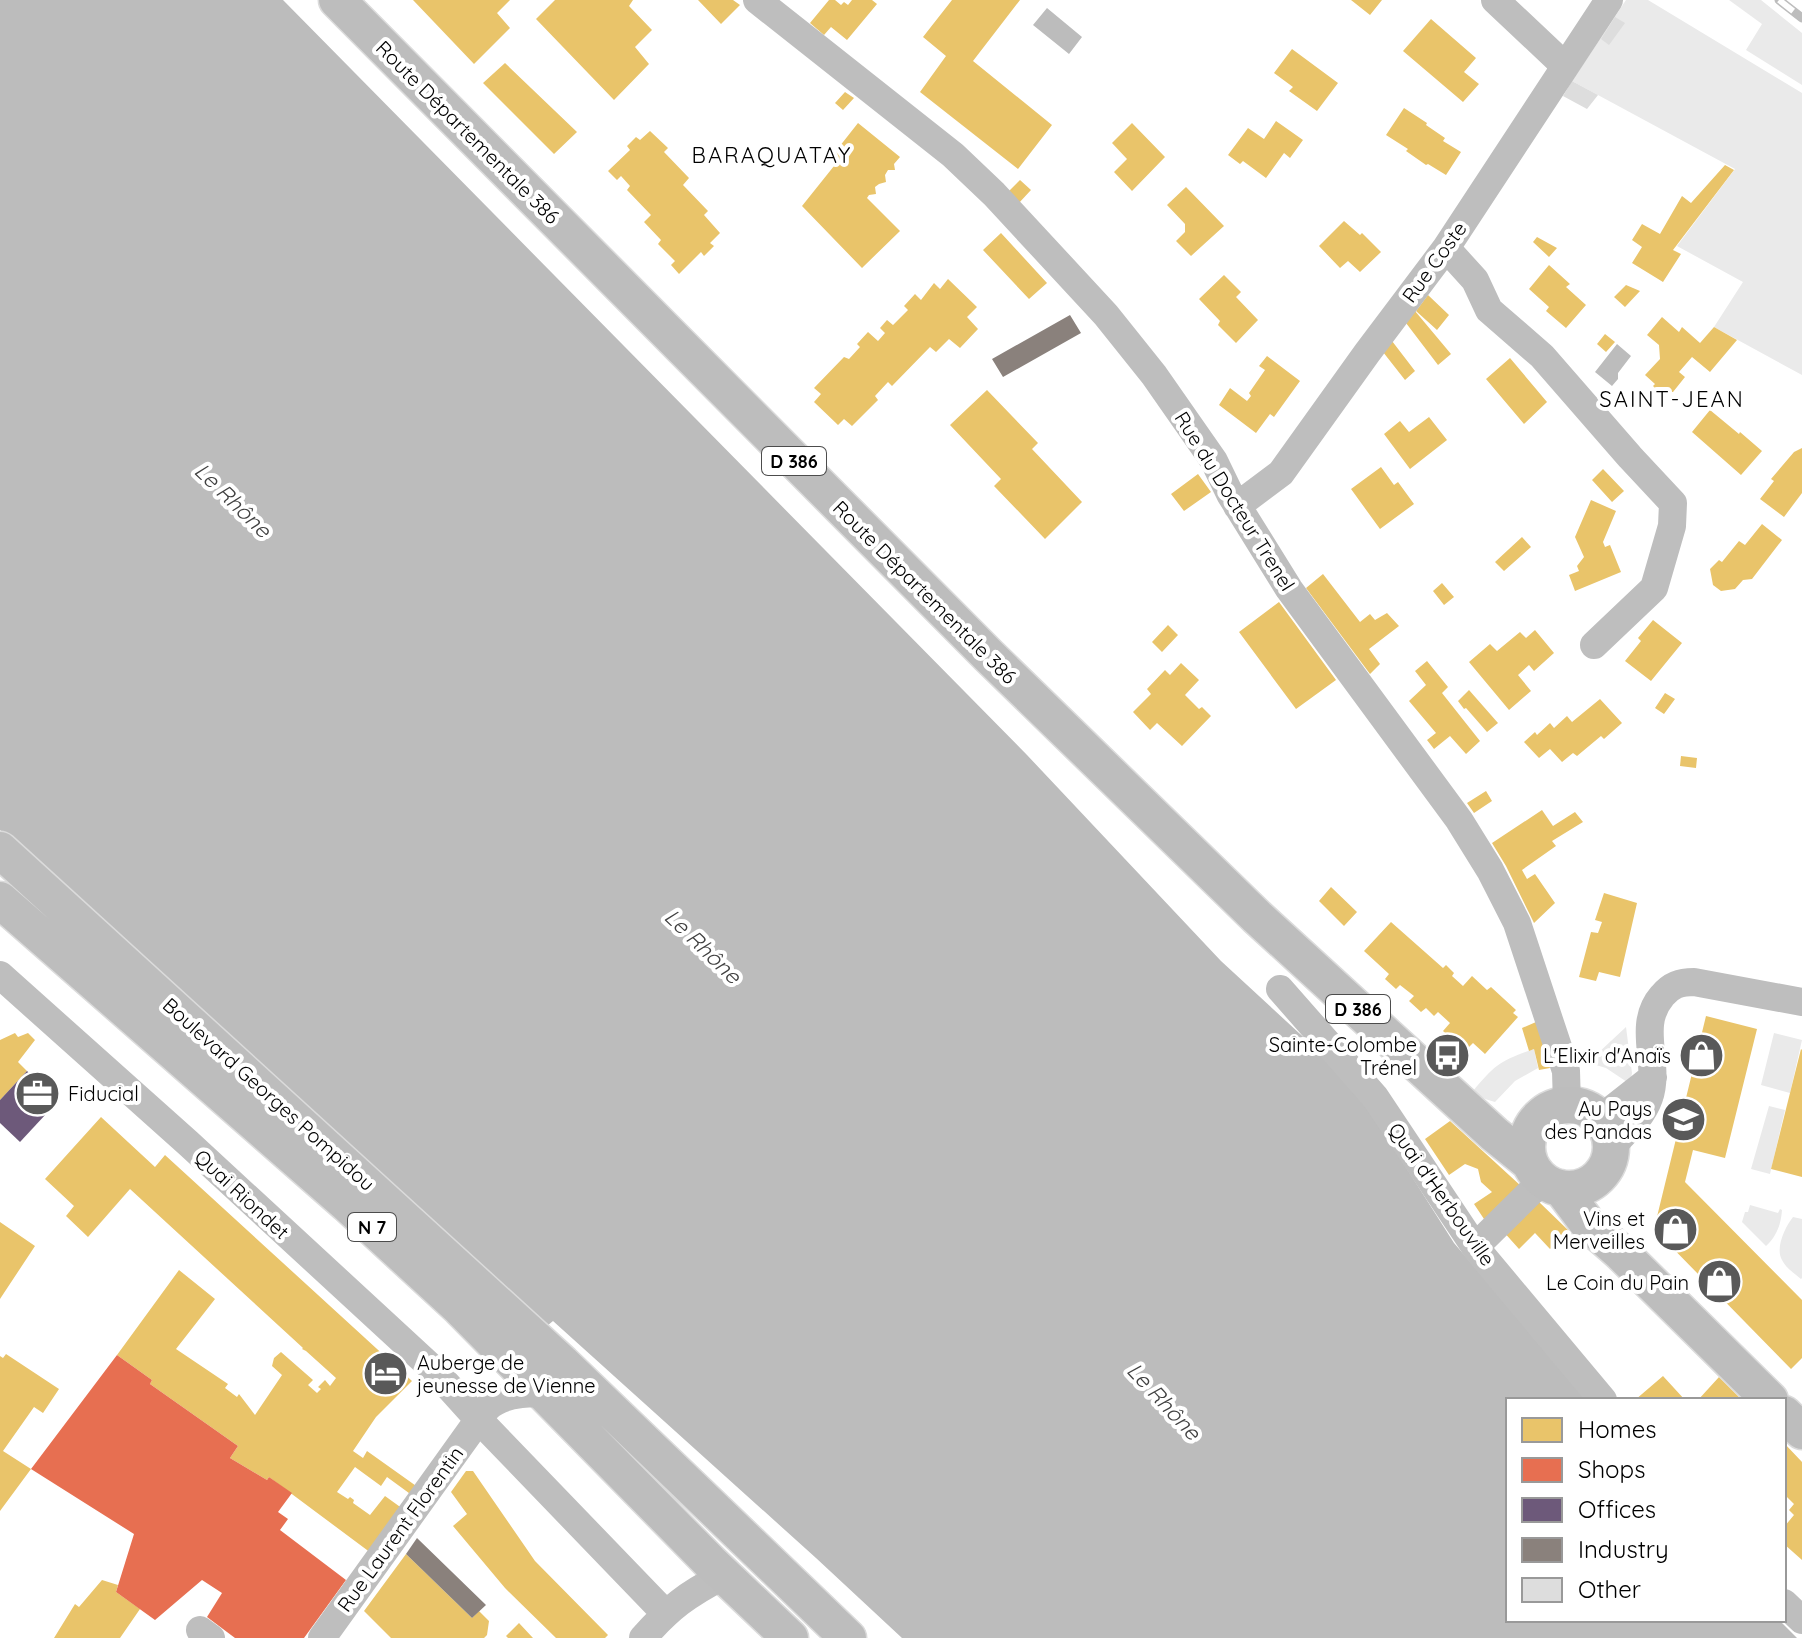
<svg xmlns="http://www.w3.org/2000/svg" width="1802" height="1638" viewBox="0 0 1802 1638" font-family="Quicksand,sans-serif">
<rect width="100%" height="100%" fill="#fff"/>
<path fill="#eaeaea" d="M1626,0H1648L1802,93V375L1714,327L1743,282L1677,246L1735,169L1572,81Z
M1729,0H1761L1802,33V85L1746,50L1762,24Z
M1626,1027L1632,1073L1630,1084L1606,1068L1589,1063L1588,1058L1597,1054Z
M1774,1033L1802,1040L1790,1093L1761,1085Z
M1534,1049L1538,1068L1515,1081L1495,1102L1485,1099L1473,1091C1496,1064 1500,1061 1534,1049Z
M1769,1106L1785,1110L1770,1174L1751,1169Z
M1750,1205L1778,1213L1780,1209L1782,1210C1781,1224 1777,1236 1766,1246L1742,1222L1745,1212H1748Z
M1793,1217L1802,1219V1278L1801,1279C1795,1274 1785,1267 1782,1260C1775,1248 1785,1227 1793,1217Z"/>
<path fill="#bcbcbc" d="M0,0H283L1027,755L1221,961L1312,1045L1367,1106L1454,1243L1588,1400H1508V1620H1779L1797,1638H902L816,1558L553,1321L547,1326L0,830Z
M1047,8L1082,37L1069,54L1033,25Z
M1617,344L1631,356L1618,373V379L1612,386L1595,372Z"/>
<path fill="#e9c46a" d="M413,0H510L497,13L510,28L474,64Z
M555,0H633L629,6L652,30L635,47L649,64L614,100L536,19Z
M698,0H733L740,5L721,24Z
M829,0H835L841,5L844,2L848,5L852,0H872L877,4L847,40L831,27L824,35L810,23Z
M952,0H1020L973,61L1052,125L1018,169L920,92L946,56L923,37Z
M1351,0H1382L1370,15Z
M1431,19L1476,58L1464,72L1479,84L1463,102L1403,51Z
M1292,49L1338,83L1317,111L1289,91L1293,87L1274,73Z
M505,63L577,132L554,154L483,83Z
M845,92L854,98L843,110L835,103Z
M1404,108L1427,123L1426,125L1445,138L1443,141L1461,152L1446,175L1428,164L1426,165L1406,151L1408,149L1386,135Z
M1276,121L1303,140L1290,158L1284,153L1266,178L1243,161L1240,164L1228,155L1248,128L1264,139Z
M858,123L900,157L894,164L895,170H888L885,175L886,182L879,184L875,187L876,194L869,195L867,198L900,231L862,268L802,206L838,161L832,156Z
M1132,123L1165,157L1132,191L1114,172L1127,159L1112,143Z
M650,131L668,148L664,152L689,178L683,185L708,211L704,215L720,233L710,243L714,246L704,256L701,252L679,274L671,265L675,261L658,244L661,240L644,222L651,215L627,190L630,186L621,176L617,180L608,171L630,150L627,146L636,137L640,140Z
M1725,165L1734,170L1673,250L1681,254L1663,282L1632,263L1642,247L1632,240L1642,224L1660,234L1682,196L1691,203Z
M1020,180L1031,190L1018,204L1007,193Z
M1186,187L1224,226L1191,256L1176,241L1185,232V224L1167,205Z
M1344,221L1360,235L1362,233L1381,252L1360,272L1348,261L1340,268L1319,246Z
M1001,233L1047,283L1029,299L983,250Z
M1537,237L1557,248L1549,257L1533,242Z
M1549,265L1570,284L1566,287L1586,305L1566,328L1546,311L1549,307L1529,289Z
M1224,275L1241,292L1236,297L1258,320L1236,343L1218,325L1220,321L1199,299Z
M948,279L977,307L967,317L978,329L960,348L949,339L936,352L930,347L892,386L888,382L875,396L878,400L852,426L844,419L838,425L814,402L821,394L814,388L844,357L849,359L860,347L857,344L868,332L878,341L885,333L880,328L887,320L893,325L908,310L904,306L915,294L921,300L934,283L940,289Z
M1626,285L1640,291L1625,307L1614,297Z
M1428,295L1449,315L1437,330L1416,311Z
M1415,311L1451,354L1438,365L1406,323Z
M1662,317L1679,332L1682,327L1700,343L1714,327L1737,340L1710,372L1692,357L1679,372L1685,377L1673,392H1659L1653,386L1655,384L1645,375L1660,359L1659,345L1647,335Z
M1605,334L1615,342L1606,352L1597,344Z
M1392,341L1415,371L1405,380L1383,352Z
M1267,356L1300,381L1274,417L1270,414L1256,433L1219,405L1230,388L1247,401L1251,396L1249,393L1265,370L1259,366Z
M1510,358L1547,402L1524,424L1486,379Z
M987,390L1038,443L1032,449L1082,502L1045,539L994,486L1001,479L950,425Z
M1710,410L1739,434L1740,432L1762,451L1741,475L1692,432Z
M1429,417L1447,440L1410,469L1384,434L1400,421L1409,432Z
M1802,448V493L1784,517L1760,499L1774,481L1771,479L1794,452Z
M1381,467L1394,485L1398,482L1414,504L1380,529L1351,489Z
M1603,469L1624,491L1612,502L1592,480Z
M1198,474L1211,492L1184,511L1171,494Z
M1591,500L1616,511L1603,542L1605,547L1610,545L1621,572L1575,591L1569,575L1579,571L1577,566L1584,557L1575,537Z
M1762,524L1782,540L1752,579L1743,580L1735,589L1721,591L1713,585L1710,569L1719,560L1722,562L1739,541L1745,545Z
M1522,537L1531,547L1504,571L1495,562Z
M1323,574L1360,622L1370,614L1375,620L1387,613L1399,626L1369,649L1380,664L1370,674L1306,588Z
M1442,583L1454,597L1444,605L1433,591Z
M1279,602L1336,680L1296,709L1239,632Z
M1653,620L1682,643L1651,681L1625,661L1641,641L1638,638Z
M1168,625L1178,635L1162,652L1152,642Z
M1535,630L1554,653L1534,671L1529,665L1518,675L1531,691L1509,710L1469,662L1490,644L1497,651L1520,632L1526,638Z
M1427,661L1448,687L1442,693L1480,741L1466,754L1450,736L1434,749L1427,740L1436,733L1409,701L1426,685L1415,671Z
M1181,663L1199,680L1185,695L1199,709L1202,707L1211,716L1182,746L1157,723L1150,730L1133,712L1151,694L1147,689L1165,670L1170,675Z
M1469,690L1498,723L1487,732L1466,708L1464,709L1458,701Z
M1665,693L1675,699L1664,714L1655,708Z
M1600,699L1622,723L1604,739L1601,736L1577,756L1573,753L1562,762L1550,749L1539,758L1524,742L1535,732L1537,735L1550,723L1554,728L1567,716L1572,722Z
M1681,756L1697,758L1696,768L1680,766Z
M1486,791L1492,801L1474,813L1467,803Z
M1542,810L1553,826L1575,812L1583,822L1552,841L1556,846L1522,870L1527,879L1535,874L1555,903L1534,923L1506,866L1492,843Z
M1331,887L1357,912L1344,926L1319,901Z
M1604,893L1637,903L1620,977L1599,972L1596,981L1579,977L1591,932L1598,933L1602,922L1595,920Z
M1391,922L1443,968L1446,965L1454,973L1452,976L1463,986L1472,976L1487,990L1491,987L1516,1010L1513,1013L1518,1017L1485,1054L1473,1043L1465,1051L1443,1031L1450,1023L1438,1012L1434,1016L1426,1008L1421,1012L1409,1001L1414,996L1400,985L1396,989L1385,979L1389,974L1364,951Z
M1706,1016L1757,1029L1725,1158L1693,1150L1685,1182L1802,1300V1358L1791,1369L1654,1229Z
M1536,1022L1550,1068L1539,1070L1534,1049L1529,1051L1522,1028Z
M15,1033L18,1037L28,1033L35,1040L18,1062L27,1071L0,1100V1040Z
M1801,1049L1802,1050V1177L1771,1169Z
M101,1117L155,1167L165,1155L412,1381L376,1417L353,1451L363,1458L367,1451L419,1488L413,1496L387,1477L381,1486L355,1467L337,1492L348,1499L350,1497L354,1500L353,1503L370,1515L385,1496L403,1509L371,1553L269,1477L267,1480L230,1458L238,1446L150,1384L152,1380L117,1355L179,1270L215,1299L176,1349L228,1384L225,1388L237,1397L239,1394L255,1415L282,1375L272,1366L274,1358L281,1352L313,1380L308,1385L317,1393L321,1389L318,1387L325,1380L330,1386L336,1378L306,1351L302,1349L303,1348L130,1189L88,1237L66,1216L74,1206L45,1179Z
M1450,1121L1521,1186L1486,1222L1474,1204L1492,1192L1481,1182L1478,1169L1465,1164L1449,1175L1425,1139Z
M1536,1199L1569,1231L1550,1249L1535,1233L1519,1249L1502,1230Z
M0,1222L35,1246L0,1299Z
M6,1354L59,1389L43,1413L34,1407L3,1451L31,1469L0,1511V1356L3,1358Z
M1663,1376L1685,1400H1635Z
M1719,1377L1742,1400H1710L1707,1397L1705,1400H1698Z
M1784,1443L1802,1462V1560L1784,1544V1527L1794,1515L1789,1510L1794,1504L1784,1494Z
M466,1471H473L535,1561L608,1635L605,1638H556L505,1588L453,1526L467,1514L451,1492Z
M406,1554L472,1618L479,1611L489,1621L487,1635L484,1638H391L364,1611Z
M102,1580L118,1585L116,1592L140,1609L120,1638H54L75,1604L79,1607Z
M519,1623L533,1638H508L506,1636Z"/>
<path fill="#e76f51" d="M117,1355L152,1380L150,1384L238,1446L230,1458L267,1480L269,1477L292,1493L278,1512L288,1519L280,1530L346,1580L304,1638H235L207,1617L222,1593L202,1580L155,1620L116,1592L134,1534L31,1469Z"/>
<path fill="#6d597a" d="M27,1071L59,1100L20,1142L0,1123V1100Z"/>
<path fill="#8a817c" d="M1070,315L1081,333L1003,377L992,359Z
M417,1538L486,1605L472,1618L406,1554Z"/>
<path fill="#ddd" d="M1615,17L1625,23L1609,45L1601,39Z
M1572,81L1598,95L1587,109L1563,96Z"/>
<g fill="none" stroke-linecap="round" stroke-linejoin="round">
<defs>
<path id="major" d="M337,0L989,656L1257,917L1494,1134L1530,1163
M0,850L562,1363L848,1638
M0,900L347,1204L460,1308L710,1562L790,1638
M1527 1147a42 42 0 1 1 84 0a42 42 0 1 1-84 0Z
M1561,1188L1588,1224L1620,1252L1770,1400
M1784,1414L1802,1431"/>
</defs>
<use href="#major" stroke="#dbdbdb" stroke-width="39"/>
<path stroke="#bebebe" stroke-width="28" d="M757,0L953,155L994,194L1106,315L1154,375L1214,461L1230,494L1289,589L1459,820L1490,870L1517,923L1552,1029L1566,1071L1567,1105
M1495,0L1565,66
M1446,248L1475,280L1489,310L1542,356L1630,457L1673,503L1672,526L1654,588L1594,645
M1237,506L1281,473L1367,353L1446,248L1609,0
M0,975L188,1143L432,1368L478,1419L665,1613
M1280,989L1375,1097L1475,1247L1603,1400
M1598,1116L1611,1110L1653,1077
M1611,1147C1625,1132 1642,1118 1649,1098C1661,1064 1636,1026 1662,996C1671,985 1680,982 1694,982L1802,1002
M1475,1247L1543,1180
M1784,1603L1802,1620
M200,1630L211,1638
M322,1638L487,1408C503,1392 538,1391 559,1396
M643,1638C669,1608 688,1594 723,1576"/>
<use href="#major" stroke="#bdbdbd" stroke-width="36"/>
<defs>
<path id="rail" d="M1779,0L1802,18"/>
</defs>
<use href="#rail" stroke="#bdbdbd" stroke-width="9"/>
<use href="#rail" stroke="#fff" stroke-width="6" stroke-dasharray="18" stroke-linecap="butt"/>
</g>
<defs>
<symbol id="bus-disc" viewBox="-11 -11 22 22"><circle r="9.5" fill="#595959" stroke="#fff"/><path d="M-5-6H5V4H4V6H2V4H-2V6H-4V4H-5ZM-3.5-4V0h7V-4ZM-3.5 1.2v1.5H-2V1.2ZM2 1.2v1.5H3.5V1.2Z" fill="#fff"/></symbol>
<symbol id="shop-disc" viewBox="-11 -11 22 22"><circle r="9.5" fill="#595959" stroke="#fff"/><path d="M-5-2.5h2.3a2.7 3.5 0 0 1 5.4 0H5L5.5 6h-11ZM-1.5-2.5h3a1.5 2.3 0 0 0-3 0Z" fill="#fff"/></symbol>
<symbol id="office-disc" viewBox="-11 -11 22 22"><circle r="9.5" fill="#595959" stroke="#fff"/><path d="M-6-3h4V-5.5h4V-3h4V5H-6ZM-1-4.5V-3h2v-1.5ZM-6 0V1H6V0Z" fill="#fff"/></symbol>
<symbol id="school-disc" viewBox="-11 -11 22 22"><circle r="9.5" fill="#595959" stroke="#fff"/><path d="M0-5L7-2L0 1L-7-2ZM-4 1L0 2.5L4 1V4Q0 6-4 4Z" fill="#fff"/></symbol>
<symbol id="hotel-disc" viewBox="-11 -11 22 22"><circle r="9.5" fill="#595959" stroke="#fff"/><path d="M-6-4.5h1.5V1H6V5H4.5V3h-9V5H-6ZM-4 0a1.8 1.8 0 1 1 3.6 0ZM.5 0V-2.5h3Q6-2.5 6 0Z" fill="#fff"/></symbol>
</defs>
<g fill-rule="evenodd">
<use href="#bus-disc" x="1422" y="1030" width="51" height="51"/>
<use href="#shop-disc" x="1676" y="1030" width="51" height="51"/>
<use href="#office-disc" x="12" y="1068" width="51" height="51"/>
<use href="#school-disc" x="1658" y="1094" width="51" height="51"/>
<use href="#shop-disc" x="1650" y="1204" width="51" height="51"/>
<use href="#shop-disc" x="1694" y="1256" width="51" height="51"/>
<use href="#hotel-disc" x="360" y="1348" width="51" height="51"/>
</g>
<g text-anchor="middle" dominant-baseline="central" stroke-width="8" stroke-linejoin="round" paint-order="stroke">
<g fill="#fff" stroke="#4c4c4c" stroke-width="2">
<rect x="762" y="447" width="64" height="28" rx="6"/>
<rect x="1326" y="995" width="64" height="28" rx="6"/>
<rect x="348" y="1213" width="48" height="28" rx="6"/>
</g>
<g font-size="18" font-weight="bold" fill="#000">
<text x="794" y="461">D 386</text>
<text x="1358" y="1009">D 386</text>
<text x="372" y="1227">N 7</text>
</g>
<g font-size="20" fill="#000" stroke="#fff">
<text transform="translate(468 132) rotate(45)">Route Départementale 386</text>
<text transform="translate(1434 262) rotate(-54)">Rue Coste</text>
<text transform="translate(1235 501) rotate(58)">Rue du Docteur Trenel</text>
<text transform="translate(925 592) rotate(45)">Route Départementale 386</text>
<text transform="translate(269 1094) rotate(42)">Boulevard Georges Pompidou</text>
<text transform="translate(242 1194) rotate(43)">Quai Riondet</text>
<text transform="translate(1442 1194) rotate(55)">Quai d'Herbouville</text>
<text transform="translate(400 1529) rotate(-54)">Rue Laurent Florentin</text>
</g>
<g font-size="20" fill="#000" stroke="#fff" text-anchor="end">
<text x="1417" y="1044">Sainte-Colombe<tspan x="1417" dy="23">Trénel</tspan></text>
<text x="1671" y="1055">L'Elixir d'Anaïs</text>
<text x="68" y="1093" text-anchor="start">Fiducial</text>
<text x="1652" y="1108">Au Pays<tspan x="1652" dy="23">des Pandas</tspan></text>
<text x="1645" y="1218">Vins et<tspan x="1645" dy="23">Merveilles</tspan></text>
<text x="1689" y="1282">Le Coin du Pain</text>
<text x="417" y="1362" text-anchor="start">Auberge de<tspan x="417" dy="23">jeunesse de Vienne</tspan></text>
</g>
<g font-size="22" letter-spacing="2" fill="#000" stroke="#fff">
<text x="772" y="155">BARAQUATAY</text>
<text x="1672" y="399">SAINT-JEAN</text>
</g>
<g font-size="22" font-style="italic" fill="#414141" stroke="#fff">
<text transform="translate(233 500) rotate(44)">Le Rhône</text>
<text transform="translate(703 946) rotate(44)">Le Rhône</text>
<text transform="translate(1164 1401) rotate(47)">Le Rhône</text>
</g>
</g>
<rect x="1506" y="1398" width="280" height="224" fill="#ffffff" stroke="#999999" stroke-width="2"/>
<rect x="1522" y="1418" width="40" height="24" fill="#e9c46a" stroke="#999999" stroke-width="2"/>
<text x="1578" y="1438" font-size="24" fill="#000000">Homes</text>
<rect x="1522" y="1458" width="40" height="24" fill="#e76f51" stroke="#999999" stroke-width="2"/>
<text x="1578" y="1478" font-size="24" fill="#000000">Shops</text>
<rect x="1522" y="1498" width="40" height="24" fill="#6d597a" stroke="#999999" stroke-width="2"/>
<text x="1578" y="1518" font-size="24" fill="#000000">Offices</text>
<rect x="1522" y="1538" width="40" height="24" fill="#8a817c" stroke="#999999" stroke-width="2"/>
<text x="1578" y="1558" font-size="24" fill="#000000">Industry</text>
<rect x="1522" y="1578" width="40" height="24" fill="#dddddd" stroke="#999999" stroke-width="2"/>
<text x="1578" y="1598" font-size="24" fill="#000000">Other</text>
</svg>
